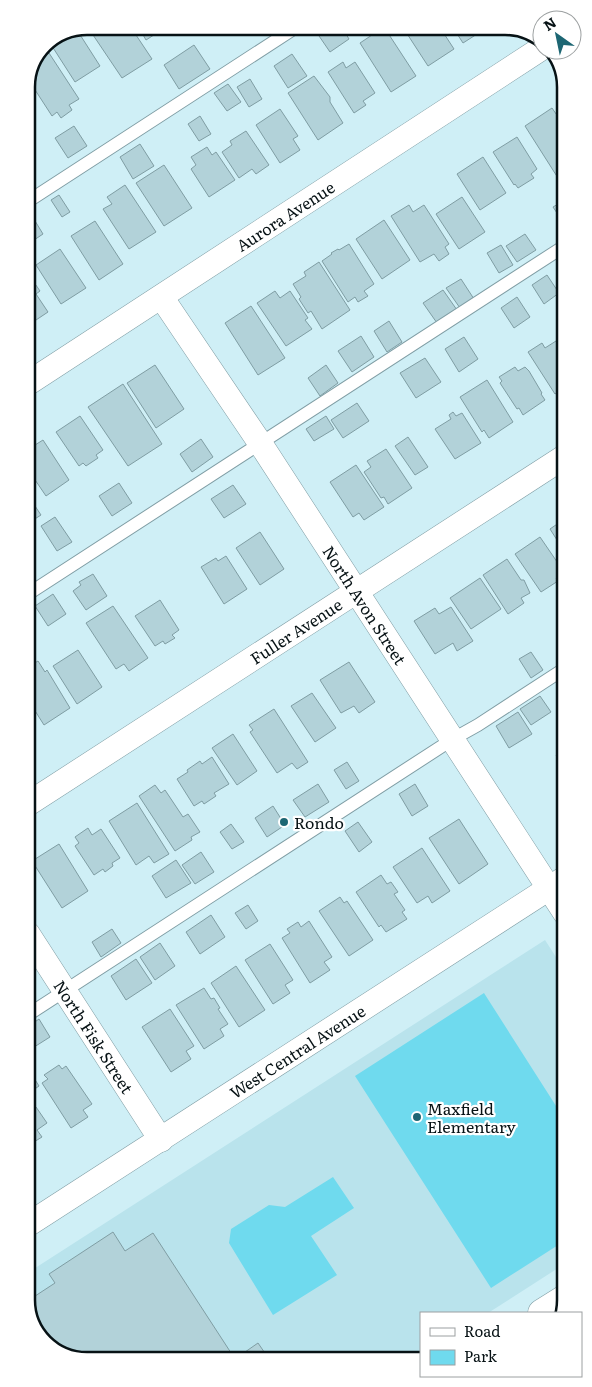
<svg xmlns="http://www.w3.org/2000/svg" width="592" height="1387" viewBox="0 0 592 1387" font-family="Literata,serif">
<rect width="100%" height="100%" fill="#cfeff6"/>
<path fill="#b9e3ec" d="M545,940L565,971L566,1263L488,1313H421V1357L419,1358L83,1361L50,1348L29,1319V1272Z"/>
<path fill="#6fdaee" d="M484,993L565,1120L566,1240L491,1288L355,1076Z
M333,1177L354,1208L311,1236L337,1275L273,1315L229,1243L231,1229L269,1205L285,1207Z"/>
<path fill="#b2d2d9" stroke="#7f9da3" d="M92,26H130L152,59L122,78L89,29Z
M138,26H168L146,40Z
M326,26H341L349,39L330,52L317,33Z
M346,26H359L350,33Z
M402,26H439L454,49L428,66Z
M452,26H484L485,29L463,43Z
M384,27L416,76L391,92L360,43Z
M77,30L100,66L75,82L50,43Z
M194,45L210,69L179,89L164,65Z
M43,48L47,54L49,53L79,99L69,105L72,110L61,118L57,112L52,116L28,79Z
M292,54L307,76L288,88L274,66Z
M343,62L346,68L355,62L375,93L363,101L366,105L354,113L328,72Z
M314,76L330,97V102L343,123L318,140L288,93Z
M250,79L262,99L249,107L237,87Z
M228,84L241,102L227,111L214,93Z
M552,108L563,124V175L558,178L525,126Z
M280,109L298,136L293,139L300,150L280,163L256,125Z
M200,116L211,134L199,141L188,124Z
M74,126L87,146L68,158L55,138Z
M246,131L269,165L256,174L252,169L239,178L222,152L232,145L230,141Z
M517,137L537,169L531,174L534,178L518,188L515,184L514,185L493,152Z
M140,144L154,166L133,179L120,157Z
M207,147L212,155L216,152L235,180L209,197L191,169L196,165L191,157Z
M483,157L506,193L480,210L457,174Z
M164,165L192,208L164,226L136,183Z
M27,176L34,186L27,191Z
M125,185L156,232L129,249L103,209L112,204L107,197Z
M59,195L70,212L62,217L51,200Z
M462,197L485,232L459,249L436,214Z
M563,201V222L553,207Z
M409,205L413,212L424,205L449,244L445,247L449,254L439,261L434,254L420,262L391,216Z
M32,216L43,234L28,244L27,219Z
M384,220L410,260L382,279L356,239Z
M95,221L123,264L99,280L71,236Z
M525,234L536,250L517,262L506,246Z
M349,244L374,284L364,291L368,296L358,302L355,297L348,302L322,261L332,254L331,253L338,249L339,250Z
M501,245L513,265L499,273L487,253Z
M60,249L86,288L61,304L36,265Z
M319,262L350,310L322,329L311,311L308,313L299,299L301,297L293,284L306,276L304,272Z
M29,275L40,291L36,294L48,312L27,326V276Z
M547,275L559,293L544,304L532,285Z
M461,279L474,299L460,308L446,288Z
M443,290L457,310L437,323L423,303Z
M275,291L280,298L290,291L308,318L305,320L312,329L286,346L257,303Z
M517,297L530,317L514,328L501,308Z
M251,306L285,358L258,375L225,323Z
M389,321L402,342L387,352L374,331Z
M361,336L374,357L352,372L338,351Z
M464,337L478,359L459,372L445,349Z
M556,341L563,353V389L555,394L528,352L542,343L545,348Z
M425,358L441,382L416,398L400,373Z
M155,365L184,409L156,428L127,383Z
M326,365L338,383L320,396L308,378Z
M515,367L518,371L525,367L529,371L542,393L541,394L545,400L523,415L519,408L517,409L500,383L502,381L499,377Z
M487,380L513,422L489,438L484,430L482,432L460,397Z
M123,384L162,444L128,466L88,407Z
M357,403L369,421L343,438L331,420Z
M453,412L456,416L462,413L481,443L455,459L435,429L451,419L449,415Z
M80,416L103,450L96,455L98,458L86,466L83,463L79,466L56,432Z
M326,416L334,429L314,441L306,429Z
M408,437L428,467L415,475L395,446Z
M201,439L213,457L192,472L180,454Z
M43,440L69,480L46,496L27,468V450Z
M386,449L412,488L388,504L384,497L381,498L364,472L371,467L367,461Z
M356,465L384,507L364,520L359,513L353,517L330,482Z
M119,483L132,503L112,516L99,496Z
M233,485L246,504L224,518L211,499Z
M27,494L41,515L27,524Z
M55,517L72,542L57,551L41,526Z
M563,520L564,521V551L550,529Z
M260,532L284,569L260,585L236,548Z
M540,537L564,572L556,578L558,581L541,592L515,554Z
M226,556L247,589L224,604L201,567L216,558L218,561Z
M507,559L521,580H524L530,593L521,598L524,603L508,614L483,575Z
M93,574L107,596L86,610L73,591L81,585L79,582Z
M480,578L501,609L471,629L450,598Z
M53,594L66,614L48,626L35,606Z
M160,600L179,630L172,635L175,638L165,644L163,641L155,646L135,616Z
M113,606L148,658L129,671L124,664L116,669L86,623Z
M451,607L473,641L457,651L453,643L435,654L414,621L435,608L439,614Z
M78,650L102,687L77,704L53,666Z
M531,652L543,670L531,678L519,659Z
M38,661L45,672L47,670L70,708L44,725L32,706L30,707L28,705V667Z
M349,662L375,702L359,713L354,706L341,713L320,680Z
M312,693L336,728L315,742L291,706Z
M540,696L551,712L531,725L520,709Z
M274,709L308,762L297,769L292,763L277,773L250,732L253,730L249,725Z
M518,712L532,734L509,748L496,726Z
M233,734L257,771L237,785L212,748Z
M564,749V767L556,755Z
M212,757L229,784L214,793L216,796L204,804L202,801L194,806L177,779L188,772L187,770L200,761L202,764Z
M347,762L359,781L346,789L334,770Z
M318,784L329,802L305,817L293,800Z
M415,784L428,806L412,816L399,794Z
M155,785L161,793L165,790L183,817L188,814L200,832L191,837L192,840L175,851L139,796Z
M137,803L169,854L154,863L149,856L136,865L109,821Z
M273,806L285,825L267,837L255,818Z
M459,819L488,864L459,884L429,838Z
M358,822L372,842L359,852L345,831Z
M231,824L244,842L232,849L220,832Z
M88,828L92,835L101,829L120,858L112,863L113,866L105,872L103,869L94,875L75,846L79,843L75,837Z
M59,844L88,891L62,908L32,861Z
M422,848L450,891L432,903L428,896L417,903L393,867Z
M201,852L214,872L195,884L182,865Z
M176,860L191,883L166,898L152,876Z
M381,875L387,884L391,882L398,892L394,894L405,910L402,912L407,919L386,932L381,925L379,927L356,892Z
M340,897L344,903L347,901L373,940L349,956L319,911Z
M248,905L258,921L246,929L235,913Z
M211,915L225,937L200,954L186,932Z
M309,921L332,957L324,962L330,970L310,983L282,938L290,933L287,929L298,922L301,927Z
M112,929L121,943L101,957L92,942Z
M160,943L175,966L155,980L140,957Z
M270,944L293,980L285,985L290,993L273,1004L245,960Z
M136,959L152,983L126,1000L111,976Z
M236,966L265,1010L239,1027L211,983Z
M204,988L211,999L214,998L220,1008L218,1009L228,1024L220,1029L224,1036L204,1049L176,1005Z
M170,1009L194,1046L186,1051L191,1059L171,1072L142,1027Z
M39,1019L50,1037L31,1049L29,1046V1026Z
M59,1065L62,1069L66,1066L92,1104L83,1110L88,1117L71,1128L42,1083L48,1079L44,1075Z
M34,1078L39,1086L29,1093V1081Z
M36,1107L47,1123L37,1130L42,1137L29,1145V1112Z
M113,1232L125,1251L153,1233L235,1359L258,1343L269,1359L83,1361L50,1348L29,1319V1300L55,1283L49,1274Z"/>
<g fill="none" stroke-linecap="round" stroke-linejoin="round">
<defs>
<path id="service" d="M27,202L298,26
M28,594L563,247
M29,1014L453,739L478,725L564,669"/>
<g id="minor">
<path id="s1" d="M162,298L260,443L565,913"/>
<path id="s2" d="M27,384L542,48"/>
<path id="s3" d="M28,804L564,457"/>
<path id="s4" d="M28,934L161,1140"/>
<path id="s5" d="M29,1224L565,878"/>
</g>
<path id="tertiary" d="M542,1313L566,1298"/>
</defs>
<use href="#service" stroke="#809ea5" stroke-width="14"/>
<use href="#minor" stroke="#809ea5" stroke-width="25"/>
<use href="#tertiary" stroke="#809ea5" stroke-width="29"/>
<use href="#service" stroke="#fff" stroke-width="12"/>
<use href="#minor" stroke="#fff" stroke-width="24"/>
<use href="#tertiary" stroke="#fff" stroke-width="28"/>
</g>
<g fill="#1d6673" stroke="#fff" stroke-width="2">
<circle cx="284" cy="822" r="5"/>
<circle cx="417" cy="1117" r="5"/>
</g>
<g text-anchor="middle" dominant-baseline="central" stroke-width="4.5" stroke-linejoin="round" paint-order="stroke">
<g font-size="16" fill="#071215" stroke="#fff">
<text stroke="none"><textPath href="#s2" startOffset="308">Aurora Avenue</textPath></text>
<text stroke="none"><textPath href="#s1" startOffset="368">North Avon Street</textPath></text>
<text stroke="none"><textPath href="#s3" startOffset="319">Fuller Avenue</textPath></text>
<text stroke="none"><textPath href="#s4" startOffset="122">North Fisk Street</textPath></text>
<text stroke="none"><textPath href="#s5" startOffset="319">West Central Avenue</textPath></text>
</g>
<g font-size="16" fill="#071215" stroke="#fff" text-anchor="start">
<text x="294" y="822">Rondo</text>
<text x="427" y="1108">Maxfield<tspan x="427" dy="18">Elementary</tspan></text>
</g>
</g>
<path d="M0 0H592V1387H0ZM87 35H505A52 52 0 0 1 557 87V1300A52 52 0 0 1 505 1352H87A52 52 0 0 1 35 1300V87A52 52 0 0 1 87 35Z" fill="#fff" fill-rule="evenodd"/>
<path fill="none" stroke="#071215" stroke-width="2.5" d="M87 35H505A52 52 0 0 1 557 87V1300A52 52 0 0 1 505 1352H87A52 52 0 0 1 35 1300V87A52 52 0 0 1 87 35Z"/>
<rect x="420" y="1312" width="162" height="65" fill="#ffffff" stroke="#9ca0a1"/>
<rect x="430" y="1328" width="25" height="8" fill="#ffffff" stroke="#9ca0a1"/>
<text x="464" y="1337" font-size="15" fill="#071215">Road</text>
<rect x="430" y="1350" width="25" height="15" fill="#6fdaee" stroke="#9ca0a1"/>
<text x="464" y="1362" font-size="15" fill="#071215">Park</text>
<g transform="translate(557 35) rotate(327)"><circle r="24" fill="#ffffff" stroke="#9ca0a1"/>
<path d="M0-4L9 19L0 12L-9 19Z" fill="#1d6673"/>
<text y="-8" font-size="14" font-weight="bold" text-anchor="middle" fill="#071215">N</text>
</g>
</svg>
